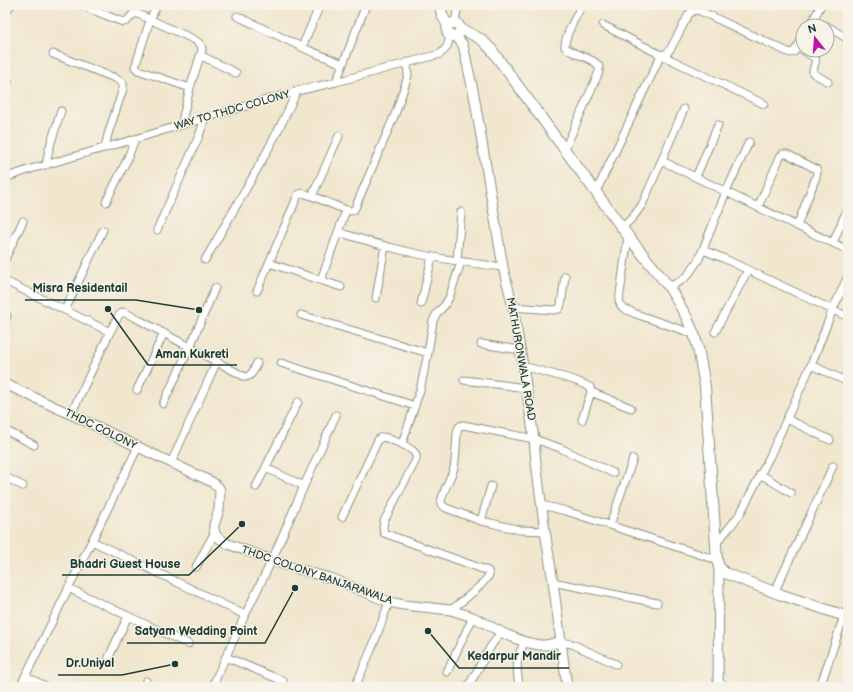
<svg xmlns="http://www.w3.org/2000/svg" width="853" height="692" viewBox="0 0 853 692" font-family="'Balsamiq Sans',sans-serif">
<rect width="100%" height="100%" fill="#f7f3e8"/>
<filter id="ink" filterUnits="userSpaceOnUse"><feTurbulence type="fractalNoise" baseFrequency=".025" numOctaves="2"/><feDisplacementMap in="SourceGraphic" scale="8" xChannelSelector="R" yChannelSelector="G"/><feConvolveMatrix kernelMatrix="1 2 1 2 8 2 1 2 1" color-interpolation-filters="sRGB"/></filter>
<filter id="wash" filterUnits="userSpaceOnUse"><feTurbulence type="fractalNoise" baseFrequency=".012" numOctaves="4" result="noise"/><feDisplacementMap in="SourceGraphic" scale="16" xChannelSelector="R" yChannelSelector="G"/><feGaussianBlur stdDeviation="0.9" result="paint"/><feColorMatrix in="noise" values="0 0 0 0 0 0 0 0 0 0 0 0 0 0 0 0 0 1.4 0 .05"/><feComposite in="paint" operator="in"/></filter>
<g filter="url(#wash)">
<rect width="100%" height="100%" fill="#f1e6ce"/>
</g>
<g filter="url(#ink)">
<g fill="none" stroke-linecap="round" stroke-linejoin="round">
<defs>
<path id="minor" d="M80,5L123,22L127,21L133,14H138L193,39C198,42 202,44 202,50L190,88L181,125
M157,5L150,20L135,67L138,70L190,88
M5,12L11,5
M237,16L308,50L343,64
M455,23L458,5
M603,25L661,55L764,104
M810,26L821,5
M827,26L848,39
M302,47L320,5
M798,47L815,58C817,64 812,68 813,73L828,82
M53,54L115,78L123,83V89L108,134L105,148
M200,55L236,73
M336,82L366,5
M5,87L8,82
M339,136L312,196L346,210
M565,149L599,72V66C591,56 574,56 565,47C564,36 577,15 582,5
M662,161C724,191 786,221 848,250
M46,165L49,149L61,111
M696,177L718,125
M5,178L31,169L135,139L181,125L205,118L297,91L336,82L440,54C448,48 448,44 450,35
M596,192L661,55L667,53L671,48L689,14C692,11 694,10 698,10L790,53L794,52L803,38
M106,202L127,160L135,139
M758,207L780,157L783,154H787L816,169L817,171L816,177L797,226
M623,227L633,217L642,205L684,109
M157,230L199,136L205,118
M338,232C357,238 377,244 397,249C432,258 468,263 503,267
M628,236L619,301L621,306L623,308L636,314L694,334
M833,243L846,212L848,210
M703,250L723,258L767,279L848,317
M5,259L23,221
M205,260C237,204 271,149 297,91
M457,261L461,212
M269,263L341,287
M321,280L346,210L351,211L354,210L355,208L396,112L408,76L407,62
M5,281L110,332
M669,287L682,280L688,275L699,259L726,192L749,142
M257,291L298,195L302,193L312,196
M376,298L385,246
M421,304L432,257
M513,307L553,310L559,309L561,305L565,276
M65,310L103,230
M301,315L428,353
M5,321L7,316
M715,332L748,270
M481,344L520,350
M281,363L415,406
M811,365L848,382
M523,366L574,380L590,387L591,392L582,420
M464,380L526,388
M137,390L164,333
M591,392L631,408
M163,404L190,347L215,288
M71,414L110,332L119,315L123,312L132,316L245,377C252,377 254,369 257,363
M787,419L830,440
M5,430L34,445
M171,463L217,361
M266,468L304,486
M760,474L791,493
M5,477L23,486
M256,487L298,402
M542,505L566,511L717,560
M342,517L378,440L380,438L384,437L402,444
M481,521L491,486
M610,525L633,459
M545,531L520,530L491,523L481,521L446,508L441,504C440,496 451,478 454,468C456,457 456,445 457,433L458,429L460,426L463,425L534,439L560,448L613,473
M92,541L245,615
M716,543L730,527L740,514L770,456L811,365L833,309L848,276
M196,567L215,532
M553,582L657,603
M68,588L188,644
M774,593L833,466
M451,610C462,601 482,587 489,575L488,571L384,533L383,527L384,521L416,460C418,451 408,448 402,444L420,390L428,353L433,321L437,313L444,306L449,298L461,262
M560,642L572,644L616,664
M109,657L128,616
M226,657L283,681
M447,672L473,617
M25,676L47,687
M718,682L728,687
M20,687L138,447
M143,687L146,681
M212,687L245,615L272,560L304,486L336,415
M355,687L374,643L389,602
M468,687L491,646L501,632
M519,687C517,666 514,661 525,642
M820,687L844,616"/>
<path id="tertiary" d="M456,36L463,45L474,95L503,267L513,307L523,366L534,439L536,463L545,531L553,582L567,687
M5,384L94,425L138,447L212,482L219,488L220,491L219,510L214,525V530L216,536L228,544L291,567L333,579L389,602L404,605L451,610L460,613L473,617L507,635L525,642L539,645H546L560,642
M718,687L719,567"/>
<path id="secondary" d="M440,5L442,15L448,26
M461,29C460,33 458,36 454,36L448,34C445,27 450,22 457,23L461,29L481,39L491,49L628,236L669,287L686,316L694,334L698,348L705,386L717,560L719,567L725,573L779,594L848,617"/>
</defs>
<use href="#minor" stroke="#889281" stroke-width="9"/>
<use href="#tertiary" stroke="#889281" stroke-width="11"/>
<use href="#secondary" stroke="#889281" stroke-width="12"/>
<use href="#minor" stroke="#fff" stroke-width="7"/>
<use href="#tertiary" stroke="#fff" stroke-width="9"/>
<use href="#secondary" stroke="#fff" stroke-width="10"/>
</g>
</g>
<g text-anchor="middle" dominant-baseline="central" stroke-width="3" stroke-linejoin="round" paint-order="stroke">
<g font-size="11" fill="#1f3d34" stroke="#f7f3e8">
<text transform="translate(232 110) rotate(-16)">WAY TO THDC COLONY</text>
<text transform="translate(521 359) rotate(80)">MATHURONWALA ROAD</text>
<text transform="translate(101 429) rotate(26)">THDC COLONY</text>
<text transform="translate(317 575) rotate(19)">THDC COLONY BANJARAWALA</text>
</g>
</g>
<path fill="none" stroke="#1f3d34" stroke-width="1.5" d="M199 310L136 300H25M108 309L148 365H237M242 524L189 575H62M295 588L265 643H127M428 631L459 668H569M175 664L122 675H58"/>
<g fill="#1f3d34" stroke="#f7f3e8" stroke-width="1.5">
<circle cx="199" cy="310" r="4"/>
<circle cx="108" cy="309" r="4"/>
<circle cx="242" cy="524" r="4"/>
<circle cx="295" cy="588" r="4"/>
<circle cx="428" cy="631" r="4"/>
<circle cx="175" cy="664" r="4"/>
</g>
<g font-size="12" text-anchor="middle" font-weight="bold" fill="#1f3d34" stroke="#f7f3e8" stroke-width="3" stroke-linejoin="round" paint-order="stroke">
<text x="80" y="292">Misra Residentail</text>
<text x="192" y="358">Aman Kukreti</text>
<text x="125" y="568">Bhadri Guest House</text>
<text x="196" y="635">Satyam Wedding Point</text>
<text x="514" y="660">Kedarpur Mandir</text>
<text x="90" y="667">Dr.Uniyal</text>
</g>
<rect width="853" height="692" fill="none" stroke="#f7f3e8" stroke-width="20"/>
<g transform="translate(815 38) rotate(343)"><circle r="19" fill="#f7f3e8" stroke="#a1aaa0"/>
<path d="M0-3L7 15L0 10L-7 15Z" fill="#b5179e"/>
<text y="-6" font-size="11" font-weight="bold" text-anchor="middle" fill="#1f3d34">N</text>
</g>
</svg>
